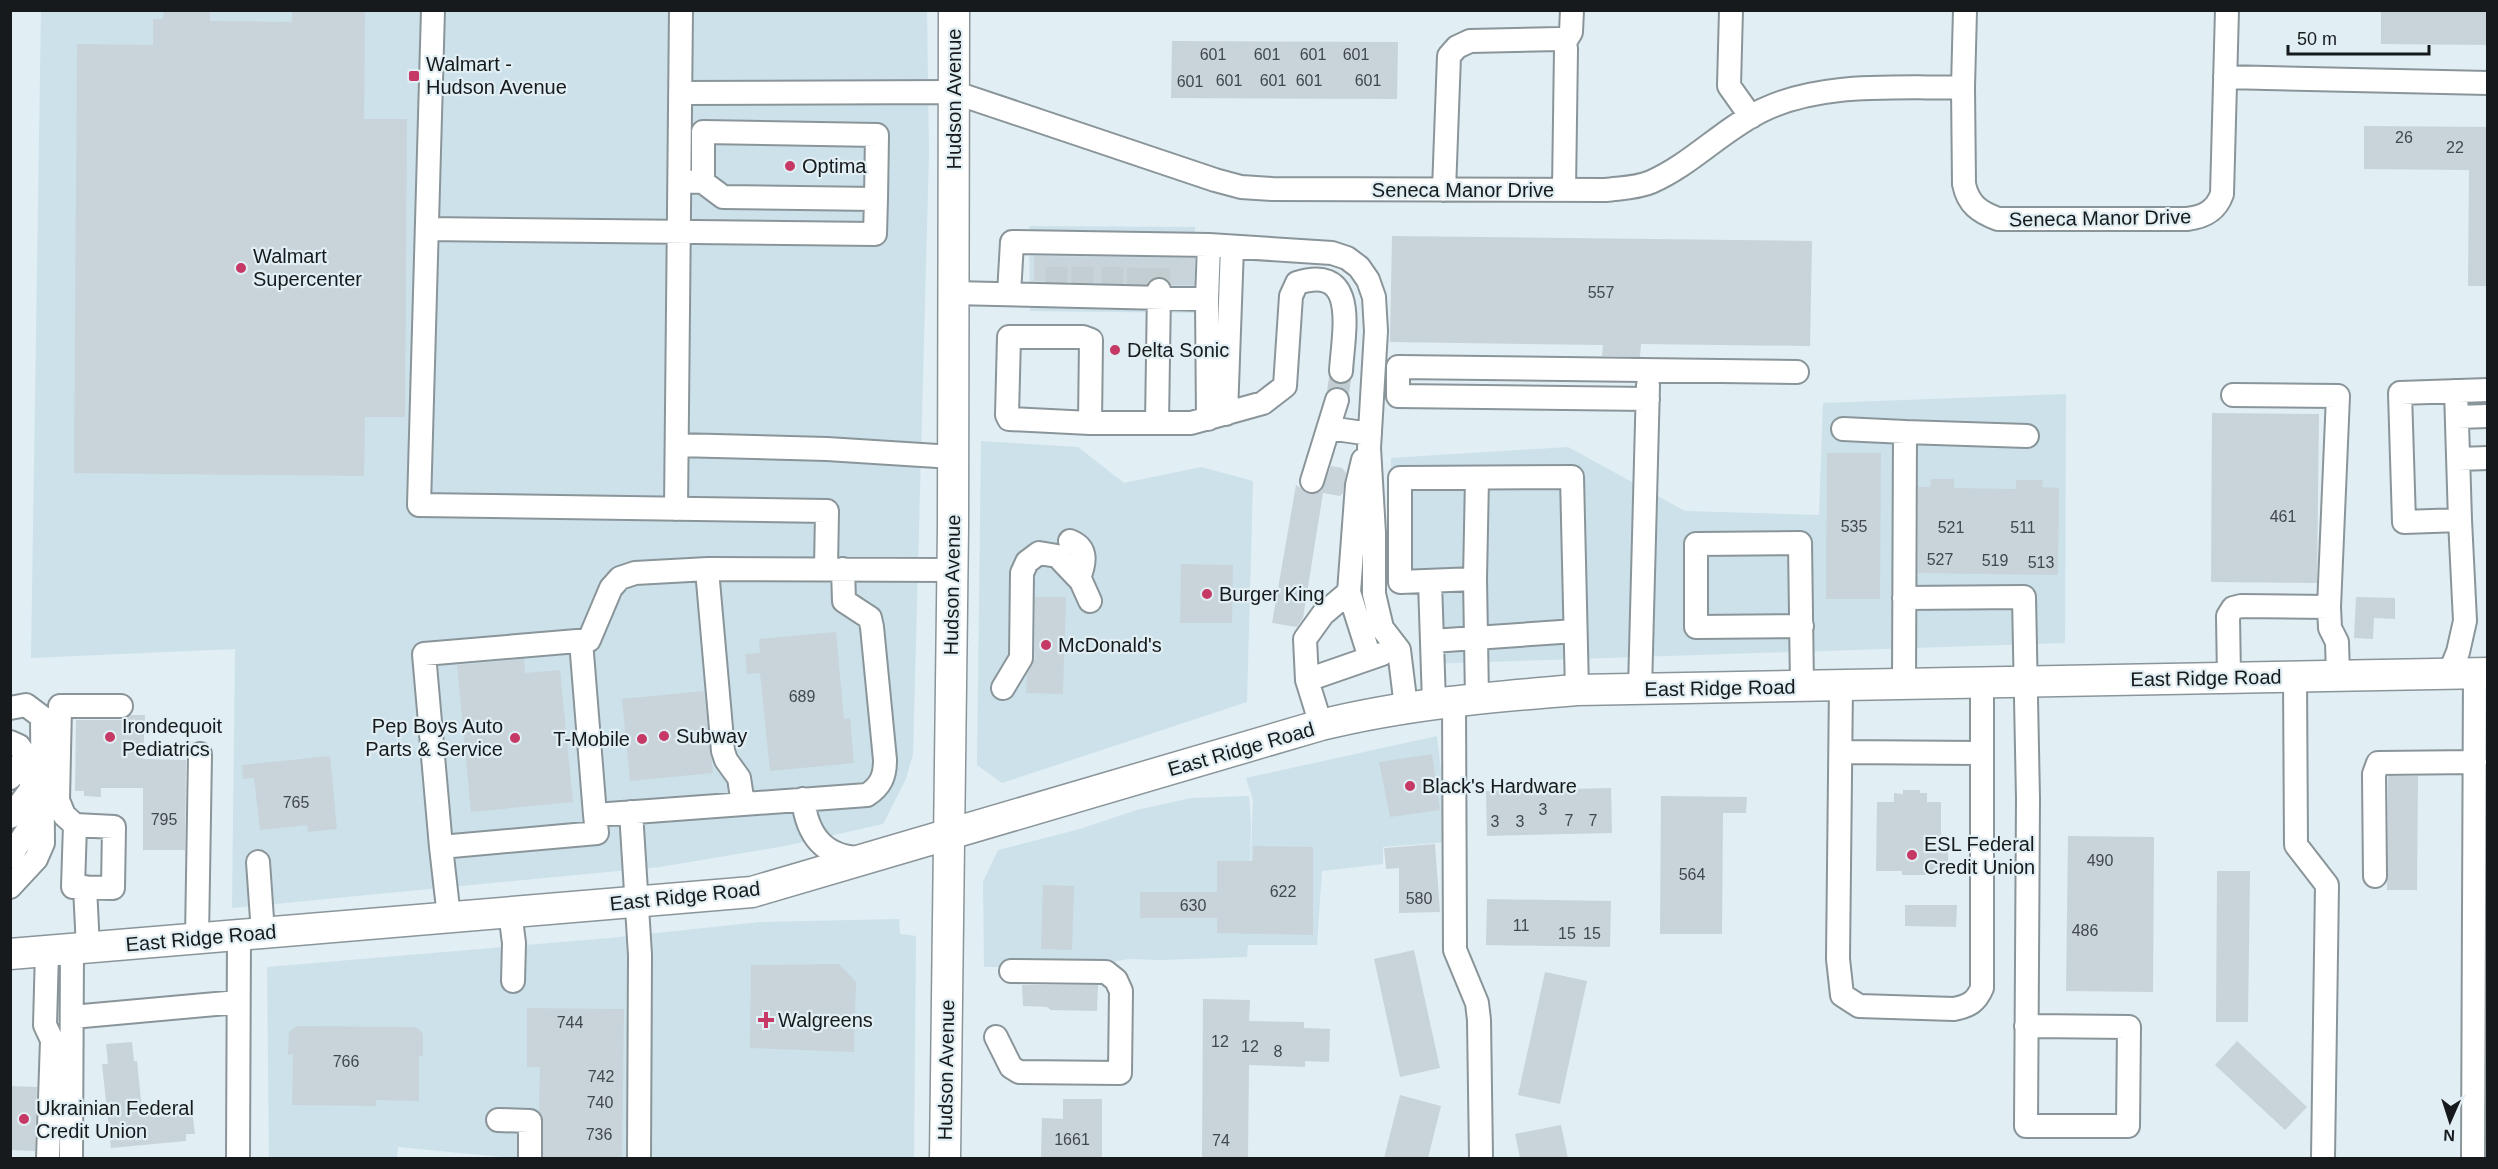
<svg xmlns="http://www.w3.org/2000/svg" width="2498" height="1169" viewBox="0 0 2498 1169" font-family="Arial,sans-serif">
<rect width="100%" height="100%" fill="#e1eef3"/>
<path fill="#cce1ea" d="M41,11H927L929,153L913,754L906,779L883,824L785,846L660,867L232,908L235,649L31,658Z
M1029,226L1195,227V313L1030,311Z
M2066,394L2065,643L1425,664L1417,593L1391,579V458L1568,447L1685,511L1819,515L1823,403Z
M981,441L1078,447L1124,483L1201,467L1253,481L1247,702L1002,783L977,765Z
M1437,736L1449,842L1383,847V864L1322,871L1317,945H1248L1247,957L1160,960L1129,959L1087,966L984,967L983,882L998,850L1080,829L1137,810L1191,798L1249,796L1251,824L1249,916L1253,800L1246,778Z
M899,919L900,934L916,936L914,1158H513L398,1147L397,1158H269L267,967L610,938L760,922Z"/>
<path fill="#c8d4da" d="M164,10H210V21L292,22V10H365L364,119H407L405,417H365L364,476L74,473L77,44L153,45V19H163Z
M2381,10H2487V45L2381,44Z
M1172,41L1398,42L1397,99L1171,98Z
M2364,126L2487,127V286H2468L2469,170L2364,169Z
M1392,236L1812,241L1810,346L1641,344L1640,357L1602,356L1603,345L1390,342Z
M1034,256L1195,258L1194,285H1171L1166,279L1160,277L1152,279L1147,284L1034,281Z
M2212,413L2319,414L2317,583L2211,582Z
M1827,453H1881L1880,599H1826Z
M1331,466L1342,468L1346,473L1343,493L1340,496L1323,493L1303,618L1297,627L1272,623L1296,485L1309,494L1321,491Z
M1931,479H1954V488L2016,489V480H2043L2042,487L2059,488L2058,575L1918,573V487H1930Z
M1181,564L1233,565L1232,623H1180Z
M1035,597H1066L1063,694L1026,693L1027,675L1035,658Z
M2356,597L2395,598V619L2374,618L2373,639L2354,638Z
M836,632L844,719L850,718L854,763L770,771L760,673L747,674L745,654L760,653L759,639Z
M524,659L525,673L560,670L573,802L471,812L457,665Z
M704,691L713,773L630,781L622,699Z
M130,715H145L143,759L186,760L185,850H143V788H101V797L84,796V791H75L76,720H121Z
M1432,754L1440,810L1390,817L1379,762Z
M330,756L337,829L308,832L307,825L260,830L254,778L243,779L242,765Z
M2388,776H2418L2417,890H2387Z
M1611,788L1612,833L1487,836L1486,791Z
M1903,790H1920V793H1927V802H1941V839H1948V871H1926V875H1902V871H1876L1877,802H1894V793L1903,794Z
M1661,796L1747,797L1746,813H1723L1722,934H1660Z
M2068,836L2154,837L2153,992L2066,991Z
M1435,844L1440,912L1399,913V868L1386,869L1384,848Z
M1253,846L1313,847V935L1217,933V918H1140V892H1217V861H1253Z
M2217,871H2250L2248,1022H2216Z
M1043,885L1074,886L1072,950L1041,949Z
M1487,899L1611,901L1610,947L1486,945Z
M1905,905H1957L1956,927L1905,926Z
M1414,950L1440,1068L1400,1077L1374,959Z
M839,964L856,982L854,1052L750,1048L751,965Z
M1545,972L1587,981L1560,1104L1518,1095Z
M1022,985H1098L1097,1011L1051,1010L1047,1007L1023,1006Z
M1203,999L1250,1000L1249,1021L1304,1022V1028L1330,1029L1329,1062L1305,1061V1067L1249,1065L1248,1158H1202Z
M527,1008L624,1009L622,1158H543V1121L539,1112L540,1067H527Z
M297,1026L413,1027L419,1029L423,1034V1056H419V1101L376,1100V1106L292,1105L293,1054L288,1055L289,1032Z
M2237,1041L2307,1107L2285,1130L2215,1065Z
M132,1042L134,1061H137L142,1110L183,1105V1111H192L195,1134H186V1141L111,1148L102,1064H108L106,1044Z
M10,1086L37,1087L35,1151L10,1150Z
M1400,1095L1441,1106L1428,1158H1384Z
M1063,1099H1102V1158H1041L1042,1118L1063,1119Z
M1561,1125L1568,1158H1520L1515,1134Z"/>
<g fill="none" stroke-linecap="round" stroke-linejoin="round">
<path stroke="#c3ced3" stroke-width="22" stroke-dasharray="22 11" stroke-linecap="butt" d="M1056,289L1057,256
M1082,289L1083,257
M1112,289L1113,257
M1137,290L1139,257
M1159,290L1160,257
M1337,400L1341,371"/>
<defs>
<path id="minor" d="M433,10L419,505L827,511L826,569
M1731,10L1729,86L1751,117
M1965,10L1963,87L1964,184C1968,204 1979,212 1998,219H2187C2204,217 2216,211 2222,194L2227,10
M1565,42L1571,32L1572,10
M2225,77L2488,83
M682,93L953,92L1215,180L1241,187L1272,189L1606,190C1621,188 1637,188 1651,182C1692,164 1723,129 1763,110C1824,81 1896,89 1963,87
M703,182V132L877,135L876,199
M1444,190L1449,56L1457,47L1470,41L1559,39L1565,42L1566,49L1564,190
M427,229L875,234L876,199L723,197L703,182L681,181
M953,293L1207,299L1209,245
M1009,294L1012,242L1209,245L1332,253L1347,258L1359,267L1368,280L1374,297L1376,331L1369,448L1374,533V594L1382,628L1399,650L1406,707
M1207,299L1208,419
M2456,391L2460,520
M2233,395L2338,396L2329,607L2330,628L2337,642L2338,676
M1648,399L1398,396V367L1797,372
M1226,414L1232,247
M2457,417L2488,416
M1090,423L1091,340L1083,337H1009L1007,415L1009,419L1090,423H1191L1263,403L1285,386L1291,296L1297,283C1360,263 1343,334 1341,371
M1157,423L1159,290
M1329,428L1370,434
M1843,429L1905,432
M677,445L827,449L953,457
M2459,459L2488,458
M1363,460L1357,485L1349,592L1370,658
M1312,481L1337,400
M676,509L681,10
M1070,541C1088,548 1085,563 1079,578
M1061,560L1081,581L1090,601
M843,569L844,601L870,618L872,627L885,760C885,776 881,786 867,795L595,815L597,833L441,847L424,654L589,640L611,588L620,578L635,573L708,569L952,570
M707,570L723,751L726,760L739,778L743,804
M1475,579L1477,478
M1430,582L1434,703
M1904,598L2024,597L2028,799L2026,1126H2128L2129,1027L2026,1026
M1802,626L1696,627V544L1800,543L1802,686
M581,641L595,815
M1432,641L1575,631
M2449,674L2458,652L2465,621L2460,520L2404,522L2400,393L2488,390
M2295,677L2296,845L2327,885L2323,1158
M2229,678L2228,616L2233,608L2241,606L2329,607
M1307,680L1305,639L1323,614L1349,592
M1904,684L1905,432L2027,436
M1841,685L1838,959L1842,995L1859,1006L1954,1009C1969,1006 1976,1002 1982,988V683
M1003,688L1021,658L1022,573L1027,562L1039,553L1057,556
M1640,689L1648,385
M1477,698L1475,579L1400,582V478L1572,477L1577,690
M1454,700L1455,950L1477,1003L1479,1020L1481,1158
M10,708L26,705L42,717L43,843L36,859L10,887
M1321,725L1307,680L1382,654
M10,742L19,746L28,759L31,770L30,826L10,857
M1841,752L1980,753
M10,778L26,757
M803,799C807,835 824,858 862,858
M631,812L640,955L639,1158
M10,817L31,789
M75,825L114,827L113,888L73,887Z
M75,825L64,815L58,800L60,706H121
M441,847L449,917
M258,862L263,933
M2375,876L2374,774L2378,763L2475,762
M85,887L88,948
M510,912L514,943L513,981
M197,938L200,754
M47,951L45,1025L52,1040L48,1158
M72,1017L238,1002
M996,1037L1011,1067L1019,1072L1120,1073L1121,991L1116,980L1106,972L1011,971
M498,1120L530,1121V1158
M71,1158L72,949
M238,1158L239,935
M2473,1158L2475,673"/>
<path id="major" d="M10,954L752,892L1321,725C1406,704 1490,697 1577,690L2488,673
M945,1158L953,527L954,10"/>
</defs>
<use href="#minor" stroke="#8a959a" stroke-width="26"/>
<use href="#major" stroke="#8a959a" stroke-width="33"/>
<use href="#minor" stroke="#fff" stroke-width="22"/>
<use href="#major" stroke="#fff" stroke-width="30"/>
</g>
<g fill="#c63865" stroke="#e1eef3" stroke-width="2">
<rect x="408" y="70" width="12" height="12" rx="3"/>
<circle cx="790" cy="166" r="6"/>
<circle cx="241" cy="268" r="6"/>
<circle cx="1115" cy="350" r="6"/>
<circle cx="1207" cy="594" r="6"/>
<circle cx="1046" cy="645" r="6"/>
<circle cx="664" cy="736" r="6"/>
<circle cx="110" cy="737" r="6"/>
<circle cx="515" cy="738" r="6"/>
<circle cx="642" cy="739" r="6"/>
<circle cx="1410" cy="786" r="6"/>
<circle cx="1912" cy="855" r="6"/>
<path d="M763 1011h6v6h6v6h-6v6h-6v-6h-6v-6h6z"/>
<circle cx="24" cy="1119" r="6"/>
</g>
<g text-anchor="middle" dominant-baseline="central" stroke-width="4.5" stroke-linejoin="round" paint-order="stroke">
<g font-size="16" fill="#42484c">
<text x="1213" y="54">601</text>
<text x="1267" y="54">601</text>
<text x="1313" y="54">601</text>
<text x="1356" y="54">601</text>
<text x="1229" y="80">601</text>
<text x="1273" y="80">601</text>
<text x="1309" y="80">601</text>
<text x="1368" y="80">601</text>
<text x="1190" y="81">601</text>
<text x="2404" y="137">26</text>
<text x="2455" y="147">22</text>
<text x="1601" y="292">557</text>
<text x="2283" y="516">461</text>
<text x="1854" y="526">535</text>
<text x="1951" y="527">521</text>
<text x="2023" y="527">511</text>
<text x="1940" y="559">527</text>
<text x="1995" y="560">519</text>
<text x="2041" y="562">513</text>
<text x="802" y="696">689</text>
<text x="296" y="802">765</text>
<text x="1543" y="809">3</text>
<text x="164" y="819">795</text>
<text x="1569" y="820">7</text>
<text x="1593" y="820">7</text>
<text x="1495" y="821">3</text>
<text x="1520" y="821">3</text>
<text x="2100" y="860">490</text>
<text x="1692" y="874">564</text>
<text x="1283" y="891">622</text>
<text x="1419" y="898">580</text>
<text x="1193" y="905">630</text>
<text x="1521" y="925">11</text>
<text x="2085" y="930">486</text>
<text x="1567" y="933">15</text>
<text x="1592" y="933">15</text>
<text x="570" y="1022">744</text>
<text x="1220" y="1041">12</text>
<text x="1250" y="1046">12</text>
<text x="1278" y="1051">8</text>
<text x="346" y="1061">766</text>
<text x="601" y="1076">742</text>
<text x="600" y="1102">740</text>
<text x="599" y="1134">736</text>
<text x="1072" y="1139">1661</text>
<text x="1221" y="1140">74</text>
</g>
<g font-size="20" fill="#161a1c" stroke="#e1eef3" text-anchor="start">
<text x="426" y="64">Walmart -<tspan x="426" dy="23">Hudson Avenue</tspan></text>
<text x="802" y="166">Optima</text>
<text x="253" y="256">Walmart<tspan x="253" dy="23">Supercenter</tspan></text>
<text x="1127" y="350">Delta Sonic</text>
<text x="1219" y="594">Burger King</text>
<text x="1058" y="645">McDonald's</text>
<text x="122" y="726">Irondequoit<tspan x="122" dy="23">Pediatrics</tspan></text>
<text x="503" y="726" text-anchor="end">Pep Boys Auto<tspan x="503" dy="23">Parts &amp; Service</tspan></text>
<text x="676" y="736">Subway</text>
<text x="630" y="739" text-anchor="end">T-Mobile</text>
<text x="1422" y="786">Black's Hardware</text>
<text x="1924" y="844">ESL Federal<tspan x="1924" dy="23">Credit Union</tspan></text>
<text x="778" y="1020">Walgreens</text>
<text x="36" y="1108">Ukrainian Federal<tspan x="36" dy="23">Credit Union</tspan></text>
</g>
<g font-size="20" fill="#161a1c" stroke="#e1eef3">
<text transform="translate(954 99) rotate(-90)">Hudson Avenue</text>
<text x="1463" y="190">Seneca Manor Drive</text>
<text transform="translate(2100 218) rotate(-1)">Seneca Manor Drive</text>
<text transform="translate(952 585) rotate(-89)">Hudson Avenue</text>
<text transform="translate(2206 678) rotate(-1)">East Ridge Road</text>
<text transform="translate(1720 688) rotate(-1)">East Ridge Road</text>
<text transform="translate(1241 749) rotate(-16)">East Ridge Road</text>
<text transform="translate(685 896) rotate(-6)">East Ridge Road</text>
<text transform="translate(201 938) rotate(-5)">East Ridge Road</text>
<text transform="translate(946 1070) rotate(-89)">Hudson Avenue</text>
</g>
</g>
<rect width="2498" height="1169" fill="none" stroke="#161a1c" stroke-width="24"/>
<g transform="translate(2450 1121) rotate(183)" stroke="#e1eef3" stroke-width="4.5" paint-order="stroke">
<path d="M0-4.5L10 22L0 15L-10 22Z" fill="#161a1c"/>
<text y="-9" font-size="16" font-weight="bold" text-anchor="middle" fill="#161a1c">N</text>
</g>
<path d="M2288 45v9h141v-9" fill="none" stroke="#161a1c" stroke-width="3"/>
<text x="2297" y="45" font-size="18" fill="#161a1c" stroke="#e1eef3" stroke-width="4.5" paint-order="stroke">50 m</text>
</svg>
